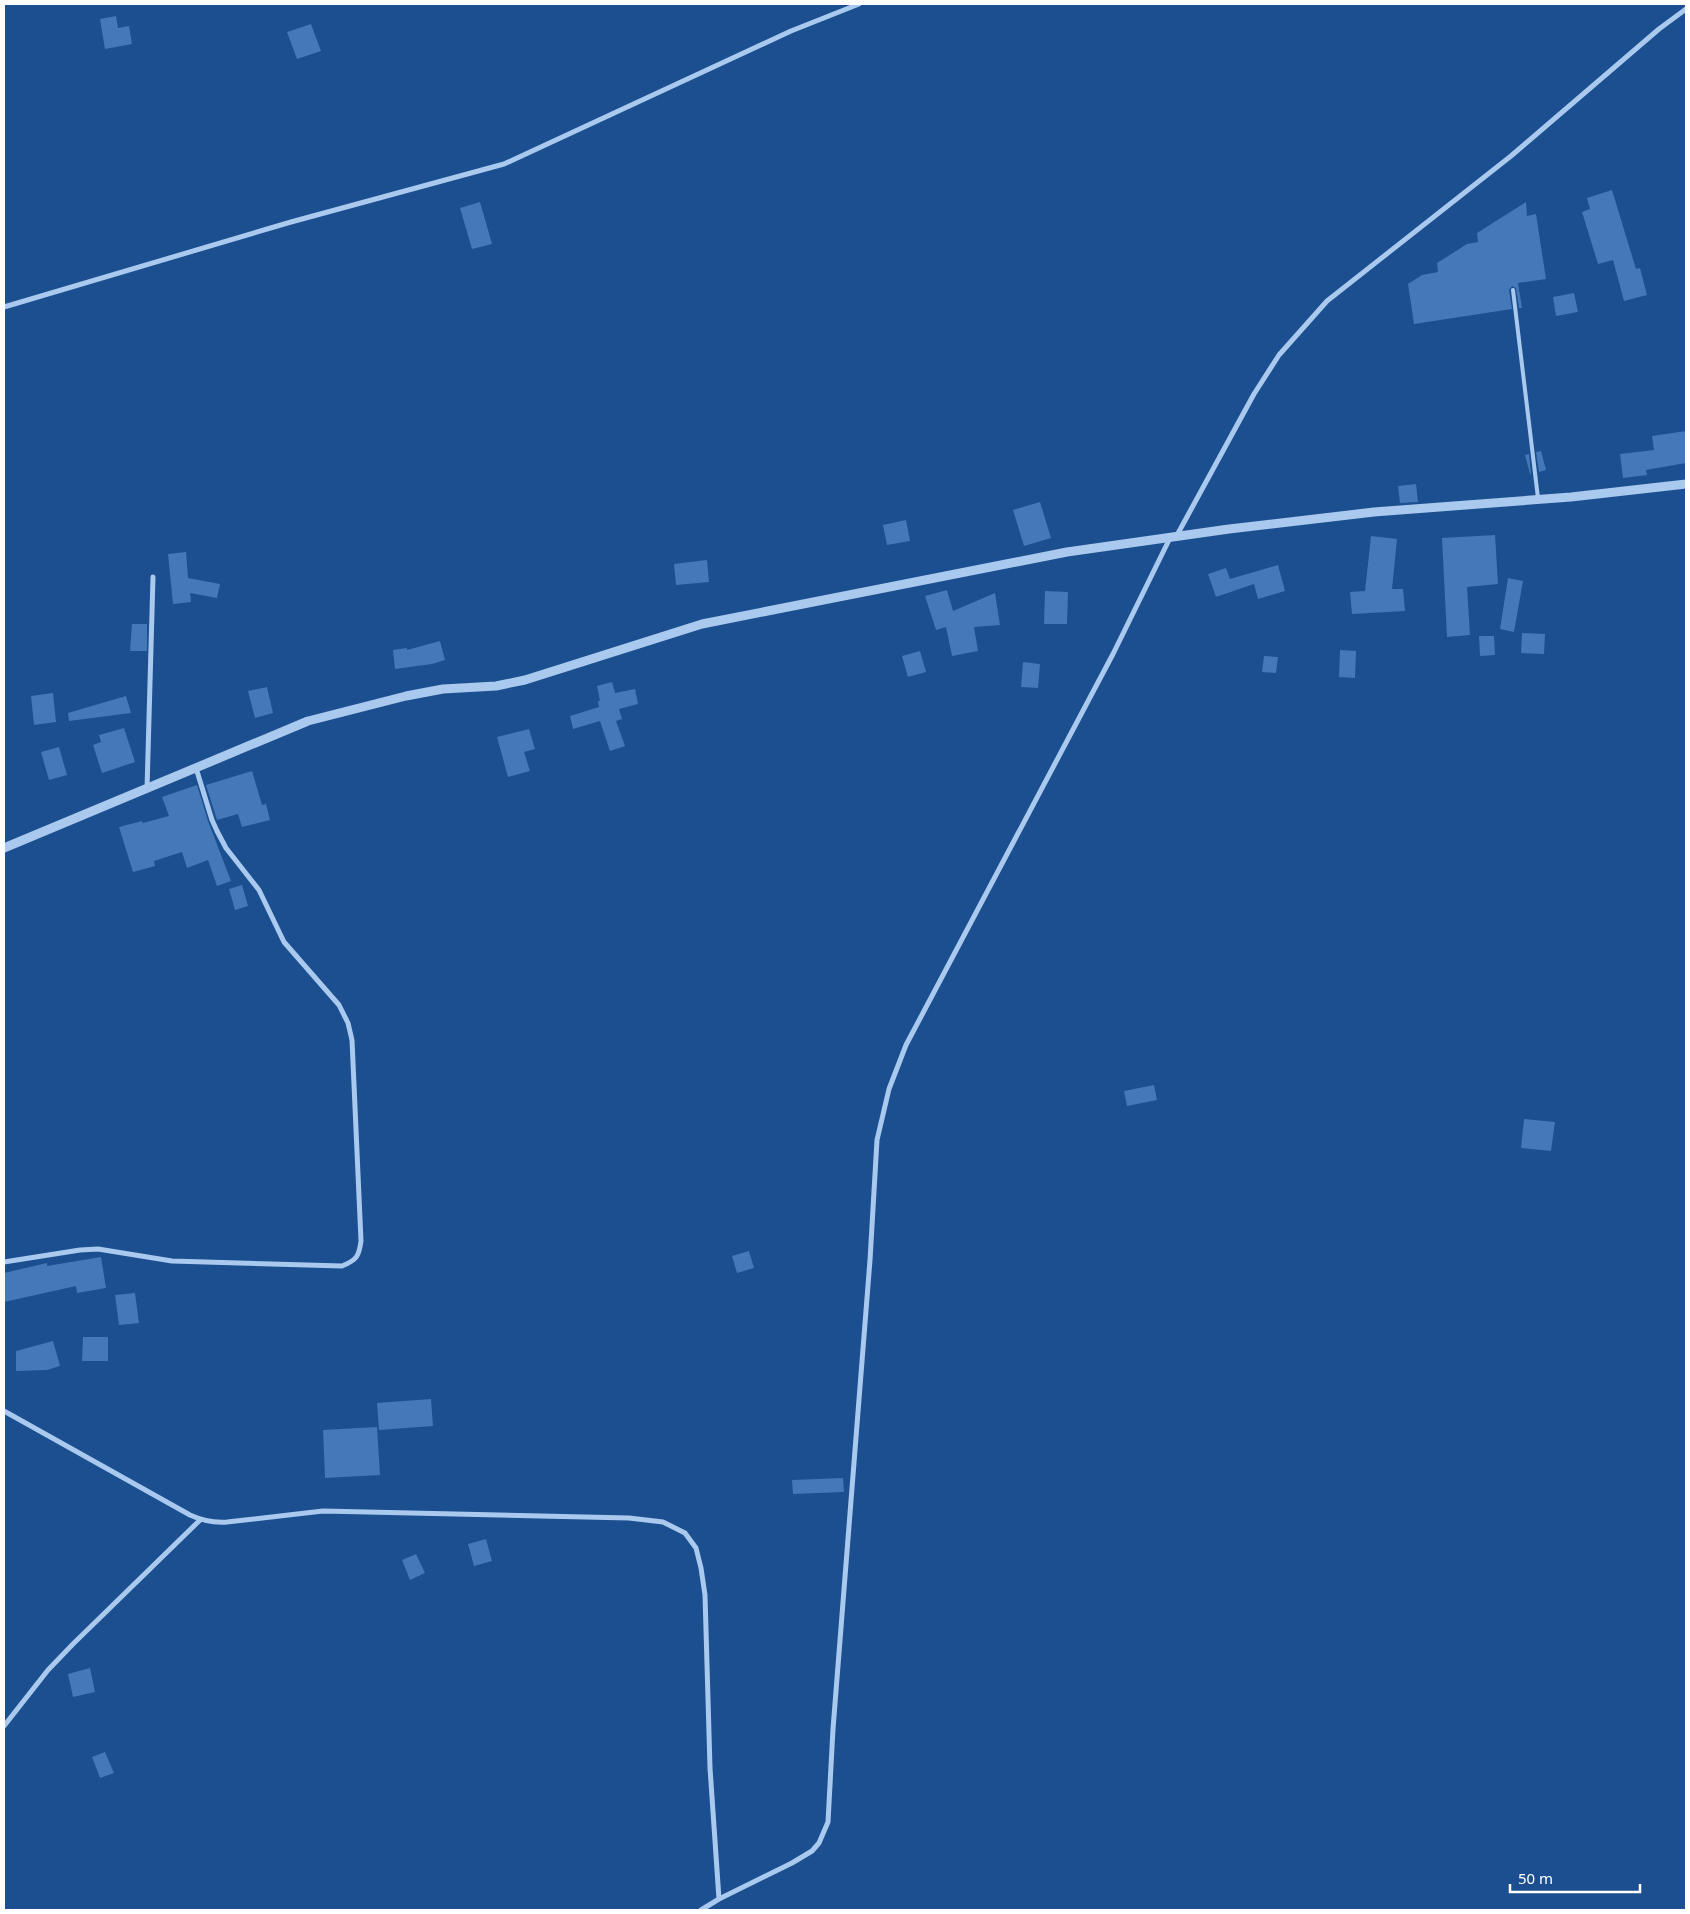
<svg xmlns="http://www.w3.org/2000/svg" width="1690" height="1914" viewBox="0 0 1690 1914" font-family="'Noto Sans',sans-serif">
<rect width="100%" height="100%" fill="#1b4f8f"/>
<path fill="#4478b7" d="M116,16L118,28L129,26L132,44L105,49L100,19Z
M311,24L321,51L297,59L287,32Z
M1612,190L1636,269L1640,268L1647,295L1624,301L1613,260L1598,264L1582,212L1590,209L1587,198Z
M480,202L492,244L472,249L460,208Z
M1526,202L1527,216L1536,214L1546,279L1518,283L1522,308H1519L1516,288L1512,286L1509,290L1512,309L1414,324L1408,284L1422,275L1438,272L1437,263L1467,244L1478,242L1477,233Z
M1574,293L1578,312L1556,316L1553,297Z
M1686,431V463L1646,470L1647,475L1623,478L1620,454L1654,450L1652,436Z
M1541,451L1546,470L1539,472L1536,452Z
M1529,454L1531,474H1530L1525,455Z
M1416,484L1418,502L1400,503L1398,486Z
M1040,502L1051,538L1024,546L1013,510Z
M906,520L910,541L887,545L883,525Z
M1495,535L1498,584L1467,587L1470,635L1447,637L1442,538Z
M1371,536L1397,539L1392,589H1403L1405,611L1352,614L1350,592L1365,591Z
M186,552L188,578L220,584L217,598L190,593L191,602L173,604L168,554Z
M707,560L709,582L676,585L674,564Z
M1278,565L1285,591L1258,599L1254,584L1216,597L1208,574L1226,568L1230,579Z
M1508,578L1523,581L1514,632L1500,629Z
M947,590L953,611L995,593L1000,625L974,627L978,651L952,656L946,627L936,630L925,596Z
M1045,591L1068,592L1067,624H1044Z
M132,624H147V651H130Z
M1522,633L1545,634L1544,654L1521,653Z
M1479,636H1494L1495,655L1480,656Z
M440,641L445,660L432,664L395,669L393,650L407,648V650Z
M1340,650L1356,651L1355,678L1339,677Z
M920,651L926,672L908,677L902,656Z
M1264,656L1278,657L1276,673L1262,672Z
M1023,662L1040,664L1038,688L1021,687Z
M612,682L615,693L635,689L638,704L619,709L622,719L616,721L625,746L610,751L600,721L573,729L570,716L599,707L598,701H600L597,686Z
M267,687L273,713L255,718L248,691Z
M53,693L56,722L34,725L31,696Z
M126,696L131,713L69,721L68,713Z
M124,728L135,762L102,773L93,745L101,742L99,735Z
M529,729L535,749L524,752L530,771L508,777L497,737Z
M59,747L67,775L49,780L41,752Z
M252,771L262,805L266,804L270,820L242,827L238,814L217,820L206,785Z
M197,785L208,821L231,881L217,886L208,860L187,868L182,852L154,861L155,866L133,872L119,827L142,821L143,823L169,816L162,797Z
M242,885L248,906L235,910L229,889Z
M1154,1085L1157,1100L1127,1106L1124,1091Z
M1524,1119L1555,1122L1551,1151L1521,1148Z
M749,1251L754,1268L737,1273L732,1256Z
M101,1257L106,1288L77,1293L76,1286L4,1302V1273L47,1263V1266Z
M135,1293L139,1323L119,1325L115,1295Z
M83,1337H108V1361H82Z
M53,1341L60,1366L47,1370L16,1371V1351Z
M431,1399L433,1426L379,1430L377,1403Z
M377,1427L380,1475L325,1478L323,1430Z
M843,1478L844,1492L793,1494L792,1480Z
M486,1539L492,1561L474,1566L468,1544Z
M416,1554L425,1573L410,1580L402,1560Z
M90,1668L95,1692L73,1697L68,1674Z
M105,1752L114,1773L100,1778L92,1757Z"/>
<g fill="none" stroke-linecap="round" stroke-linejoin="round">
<path stroke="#a9c9ee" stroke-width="4" d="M1513,290L1538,498"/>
<path stroke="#a9c9ee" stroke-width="5" d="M4,307L291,222L504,164L791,31L859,4
M1176,537L1254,394L1279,355L1327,301L1511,156L1659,29L1686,9
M147,789L153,577
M4,1262L80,1250L98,1249L172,1261L342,1266C357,1260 359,1256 361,1241L352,1040L348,1023L339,1005L284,942L259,890L226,848L217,831L212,820L196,768
M4,1411L190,1515C203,1521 213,1523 227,1522L323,1511L629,1518L663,1522L685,1533L696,1548L701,1568L705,1595L710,1768L719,1899
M4,1726L48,1670L73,1644L200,1520
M701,1910L719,1899L792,1863L812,1851L819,1843L828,1822L833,1729L870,1260L877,1140L889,1089L906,1045L1113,654L1170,538"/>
<path stroke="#a9c9ee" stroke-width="9" d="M4,848L308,721L406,696L443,689L496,686L525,680L702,624L1067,552L1229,529L1374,512L1571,497L1686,484"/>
</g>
<rect width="1690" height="1914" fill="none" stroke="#ffffff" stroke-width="10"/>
<path d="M1510 1884v8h130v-8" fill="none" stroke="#ffffff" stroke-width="2.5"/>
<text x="1518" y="1884" font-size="15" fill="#ffffff" stroke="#1b4f8f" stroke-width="4" paint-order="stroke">50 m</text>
</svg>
